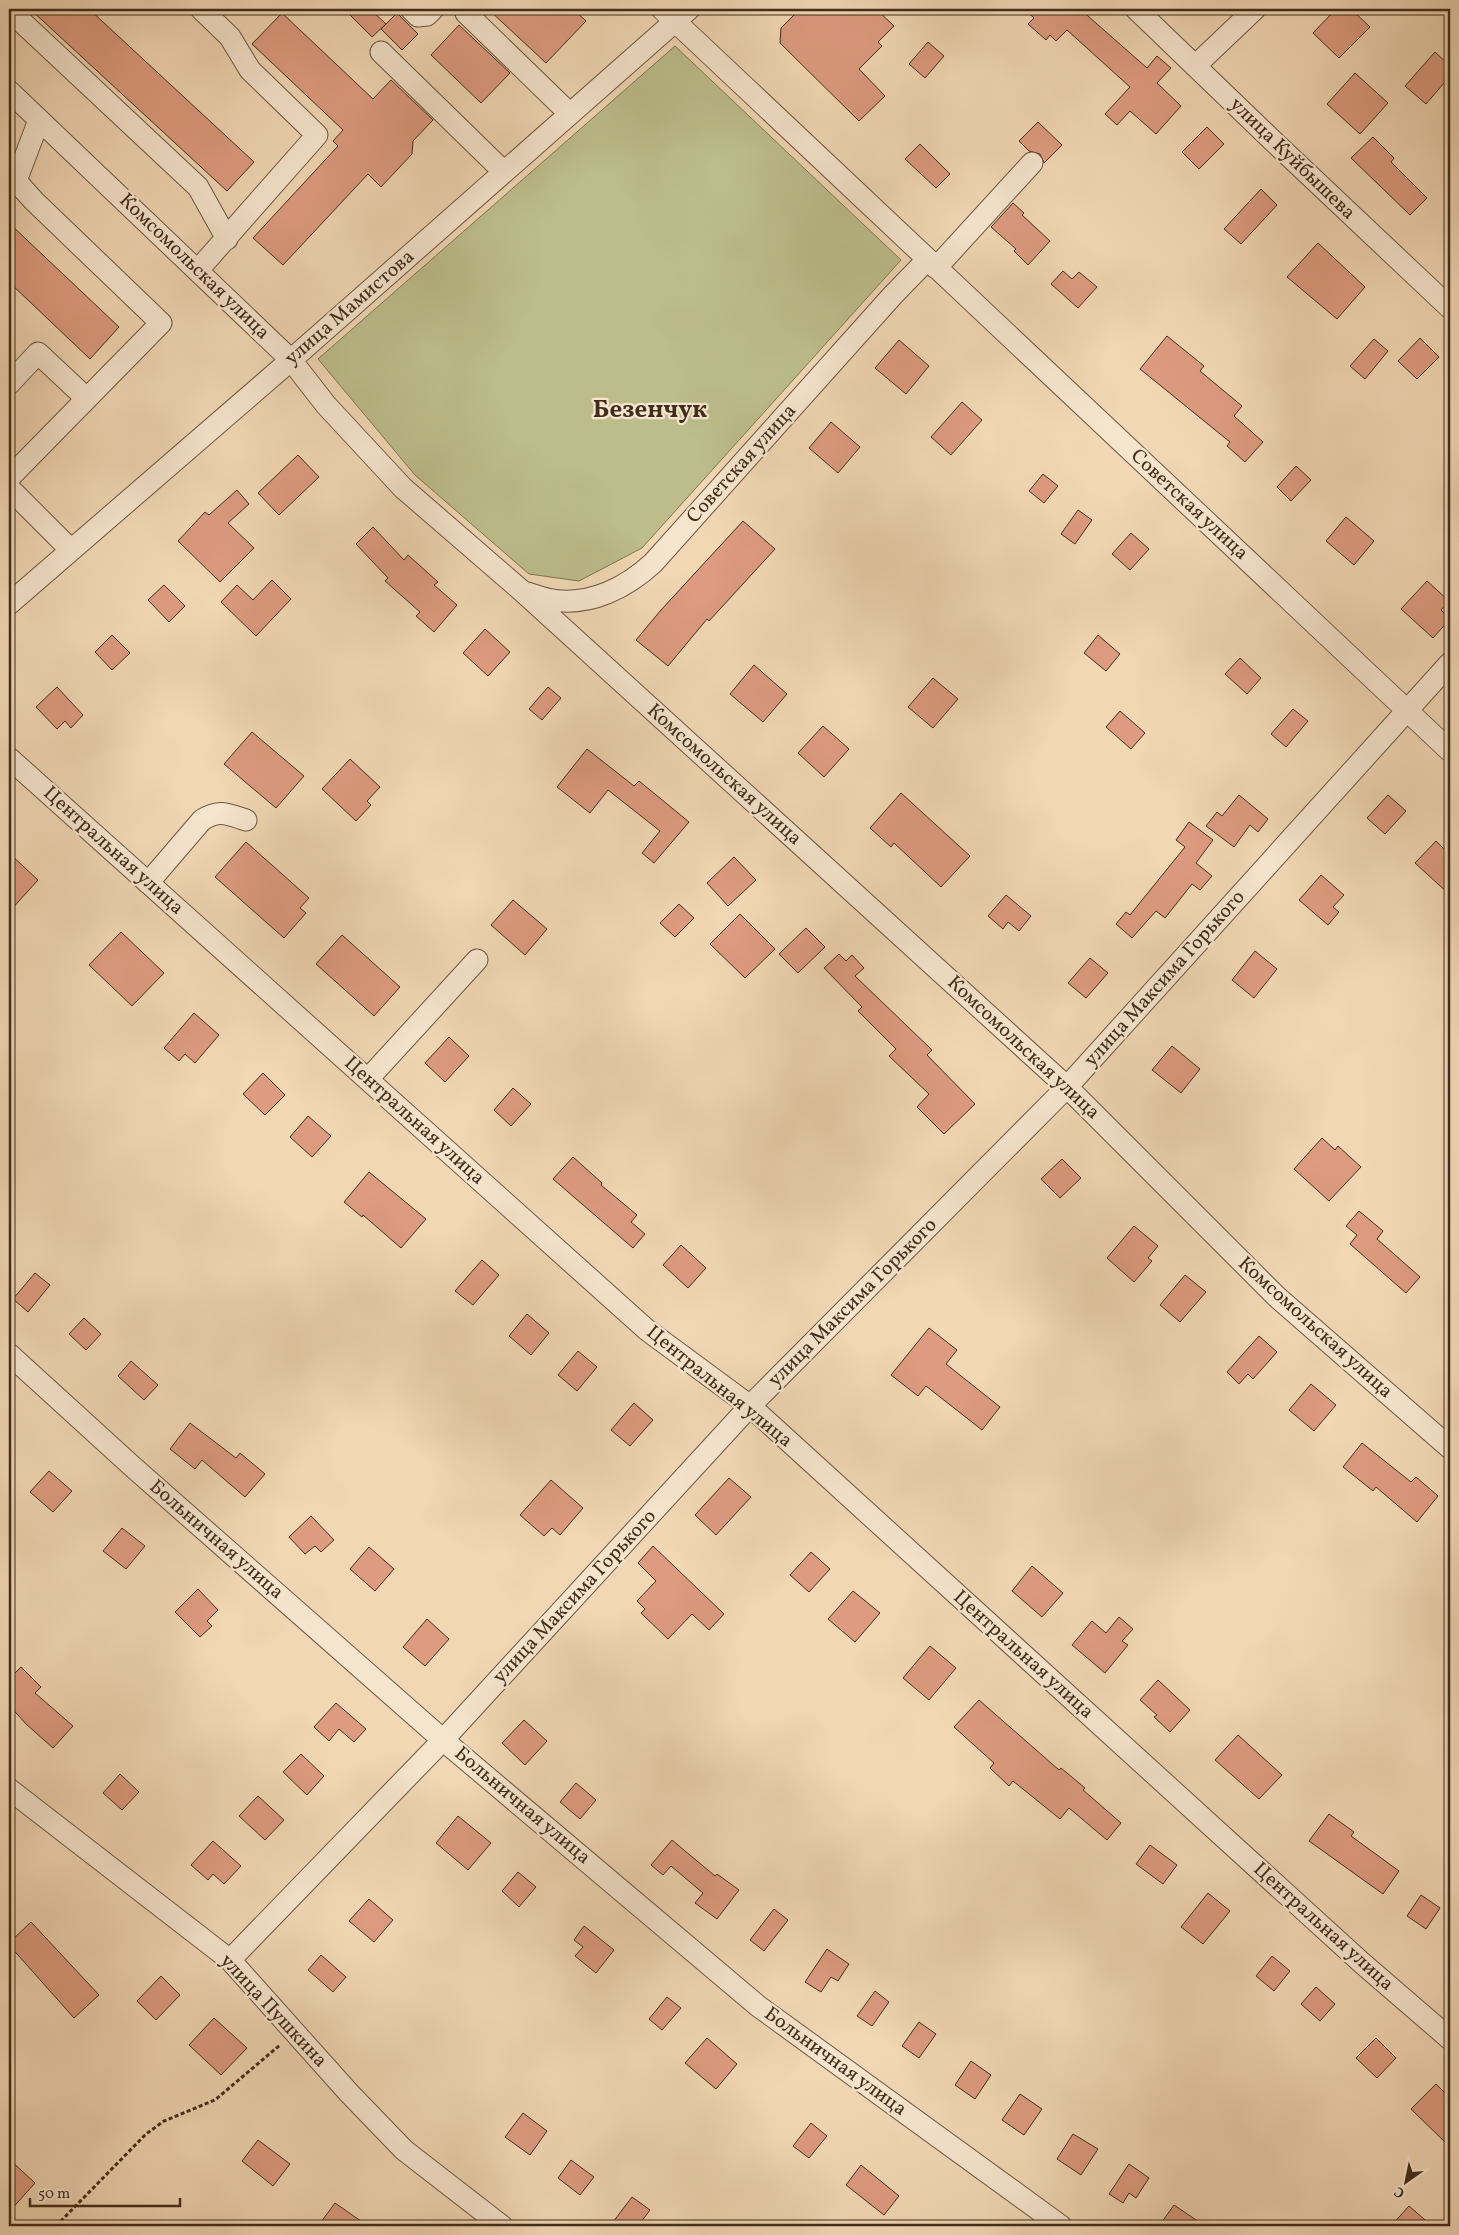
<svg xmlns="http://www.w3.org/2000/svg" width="1459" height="2235" viewBox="0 0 1459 2235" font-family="Vollkorn,serif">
<rect width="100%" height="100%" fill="#f1d7b4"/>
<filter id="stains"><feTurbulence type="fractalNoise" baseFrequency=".004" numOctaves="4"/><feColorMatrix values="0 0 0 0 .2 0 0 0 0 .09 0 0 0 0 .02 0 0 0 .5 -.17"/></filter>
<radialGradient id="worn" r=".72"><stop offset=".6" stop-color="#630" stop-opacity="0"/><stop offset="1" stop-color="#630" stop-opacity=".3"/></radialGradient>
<path fill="#bcbd8b" stroke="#7e7554" d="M675,46L901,260L642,548L579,581L529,574L415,475L318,359Z"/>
<path fill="#dd9b7f" stroke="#412d1c" d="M30,9H89L254,162L227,191Z
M344,9H370L386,24L372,37Z
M488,9H573L586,21L546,63Z
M800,9H876L894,26L878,42L882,46L859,69L885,96L859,121L780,43L781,28Z
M1024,9H1080L1147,68L1157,56L1171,68L1157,83L1181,106L1156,134L1130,111L1117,125L1105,114L1130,87L1067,30L1056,41L1050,35L1046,40L1028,24L1034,18Z
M1336,9H1351L1370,27L1339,58L1313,33Z
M282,13L373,99L391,80L433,120L413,141L412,154L381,187L368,174L283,265L253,238L338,146L333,141L343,130L252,44Z
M397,13L418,34L402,50L381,29Z
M459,25L510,73L481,103L431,55Z
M928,42L944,56L925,78L909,64Z
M1435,52L1450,66V76L1426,104L1405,86Z
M1355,73L1388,103L1360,134L1327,104Z
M1038,122L1062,145L1044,163L1040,154L1029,151L1019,141Z
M1207,127L1224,144L1199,169L1182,152Z
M1373,137L1394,158L1391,162L1427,198L1410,215L1351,158Z
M920,144L950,174L936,188L905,159Z
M1261,189L1277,205L1241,244L1224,229Z
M1013,203L1024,213L1022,215L1050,241L1028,265L1014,251L1016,249L991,227Z
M9,223L119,327L90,359L9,282Z
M1318,243L1365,287L1337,319L1287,277Z
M1063,271L1072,279L1079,272L1097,287L1078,308L1051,284Z
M1167,336L1204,366L1200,371L1242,406L1234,416L1263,442L1245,462L1227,446L1230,442L1140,369Z
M1420,338L1439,357L1417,379L1398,361Z
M1374,339L1388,351L1365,379L1350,366Z
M899,340L929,366L906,394L875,368Z
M962,402L982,420L951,455L931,437Z
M831,422L860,447L838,473L809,448Z
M298,455L319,477L279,515L258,493Z
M1296,466L1311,480L1291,501L1277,487Z
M1043,474L1058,486L1044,503L1029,491Z
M237,490L249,504L228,523L254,548L220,582L178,541L205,512L209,515Z
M1078,510L1092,520L1075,544L1061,534Z
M1346,517L1374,541L1354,565L1326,541Z
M743,521L775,549L709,621L707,619L668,666L636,640L661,610Z
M373,527L404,560L408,555L438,582L434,585L457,605L434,632L416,616L420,612L385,581L388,578L356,544Z
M1131,533L1149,549L1130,570L1112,554Z
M272,580L291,599L256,636L221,602L237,585L253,600Z
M1427,581L1449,601L1441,610L1450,619L1433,638L1401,609Z
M164,585L185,606L169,622L148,600Z
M485,629L510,652L488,676L463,653Z
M112,635L130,653L112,670L95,652Z
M1098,635L1120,654L1106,671L1084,653Z
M1240,658L1261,678L1247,694L1225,674Z
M754,665L787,694L763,722L730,694Z
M933,678L958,699L933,728L908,707Z
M57,687L83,715L71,728L65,721L57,729L36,707Z
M548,687L561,698L542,720L529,709Z
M1293,709L1308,721L1286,747L1271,734Z
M1120,711L1145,733L1131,749L1106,727Z
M823,726L849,749L824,777L798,753Z
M252,732L304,776L276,808L224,764Z
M587,749L634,786L639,781L689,822L654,863L642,853L660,831L608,790L590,813L557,787Z
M350,759L380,787L367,801L371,805L356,821L322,789Z
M901,793L970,856L941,887L894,843L891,847L870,828Z
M1239,795L1268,819L1258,832L1250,825L1234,847L1206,826L1217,812L1222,816Z
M1388,795L1406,811L1385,834L1367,818Z
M1189,822L1213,840L1196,863L1212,876L1200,890L1192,884L1165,918L1156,911L1132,938L1116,924L1126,912L1130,915L1185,847L1176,840Z
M1436,841L1450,855V895L1415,863Z
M246,842L309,898L300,908L306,913L284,938L215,877Z
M9,853L38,880L9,912Z
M734,857L756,880L728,906L707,883Z
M1321,875L1344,895L1333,907L1339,912L1328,925L1299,900Z
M1006,895L1031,916L1019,931L1008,922L1003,929L988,916Z
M513,900L547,929L525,955L491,925Z
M679,904L694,918L675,937L660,923Z
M740,914L775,949L745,978L710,944Z
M806,928L825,947L798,973L779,954Z
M121,932L164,973L132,1006L89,965Z
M342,935L400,987L374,1016L316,964Z
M1255,951L1277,969L1254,998L1232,980Z
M839,954L846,961L852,955L864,968L855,976L932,1050L927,1055L975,1104L944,1134L917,1107L929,1094L889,1056L896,1049L858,1011L862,1007L824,968Z
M1090,958L1108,973L1086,998L1068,983Z
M194,1013L219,1035L195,1063L185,1054L179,1061L164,1048Z
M449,1037L469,1056L445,1082L425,1063Z
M1172,1046L1200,1069L1181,1093L1152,1070Z
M263,1073L285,1095L265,1115L243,1094Z
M513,1088L531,1104L511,1126L494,1110Z
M308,1116L331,1136L312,1157L290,1137Z
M1322,1138L1335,1150L1338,1146L1361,1167L1329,1201L1294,1169Z
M573,1157L602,1183L601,1185L637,1215L631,1222L645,1234L633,1248L553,1179Z
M1062,1159L1081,1178L1060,1198L1041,1179Z
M369,1172L426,1219L401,1248L363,1215L362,1217L344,1202Z
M1359,1211L1383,1231L1377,1239L1420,1277L1406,1293L1350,1244L1357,1235L1346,1226Z
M1134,1226L1158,1246L1148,1258L1152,1261L1134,1282L1107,1258Z
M681,1245L706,1268L688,1288L663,1265Z
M482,1260L499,1275L473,1305L455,1291Z
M35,1273L50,1285L28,1312L13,1299Z
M1185,1275L1206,1292L1180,1322L1160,1305Z
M527,1314L549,1333L531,1355L509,1336Z
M84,1318L101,1334L86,1350L69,1334Z
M929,1328L957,1350L946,1364L1000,1407L982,1430L926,1386L918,1396L891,1375Z
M1259,1336L1277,1352L1253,1379L1248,1374L1239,1384L1227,1372Z
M578,1351L597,1367L577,1391L558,1375Z
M131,1361L158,1385L144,1400L118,1376Z
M1311,1384L1336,1405L1314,1431L1289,1410Z
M634,1403L653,1420L630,1446L611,1430Z
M190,1423L236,1458L240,1453L265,1474L245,1497L202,1460L195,1469L170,1449Z
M1362,1443L1411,1482L1416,1477L1438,1496L1417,1522L1376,1487L1373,1491L1343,1467Z
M49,1471L72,1491L53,1512L30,1492Z
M729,1478L751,1497L716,1535L695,1515Z
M551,1480L583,1508L560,1535L552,1528L544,1536L520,1515Z
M311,1516L334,1540L321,1552L315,1546L305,1554L289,1537Z
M122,1528L145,1546L126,1569L103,1551Z
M653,1546L724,1614L709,1630L692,1614L668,1639L641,1613L645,1609L637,1601L656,1581L638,1563Z
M369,1547L394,1569L375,1591L350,1569Z
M811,1552L830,1569L809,1592L790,1575Z
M1032,1566L1063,1593L1042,1617L1012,1591Z
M198,1589L218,1610L207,1621L212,1626L200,1637L175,1612Z
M853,1591L880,1613L855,1642L828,1619Z
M1119,1617L1133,1629L1122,1641L1128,1645L1105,1673L1072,1645L1092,1621L1106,1633Z
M427,1619L449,1639L425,1666L403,1647Z
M930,1646L956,1668L929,1700L903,1678Z
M21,1667L41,1687L35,1693L73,1726L53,1748L26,1724L9,1705V1679Z
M1158,1680L1190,1710L1170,1732L1154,1717L1157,1715L1140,1700Z
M979,1700L1059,1770L1061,1768L1085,1788L1083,1790L1121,1823L1107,1840L1069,1808L1060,1819L1013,1781L1009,1786L990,1768L994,1763L954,1727Z
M336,1703L366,1729L354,1742L339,1729L329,1741L314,1727Z
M524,1720L547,1741L525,1765L502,1743Z
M1238,1735L1282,1775L1259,1799L1215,1760Z
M301,1754L324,1776L307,1795L283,1772Z
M120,1774L139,1792L122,1810L103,1793Z
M576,1783L596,1800L580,1819L560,1802Z
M258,1796L284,1820L265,1840L239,1816Z
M1329,1814L1354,1832L1351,1836L1399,1871L1383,1894L1309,1841Z
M458,1816L491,1843L468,1870L436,1843Z
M672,1840L715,1876L717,1874L739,1890L717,1919L695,1903L703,1893L671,1866L663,1875L651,1865Z
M213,1841L241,1866L224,1884L213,1874L208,1880L191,1865Z
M1150,1845L1177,1865L1163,1884L1136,1864Z
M518,1872L536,1887L519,1907L502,1891Z
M1208,1893L1230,1911L1203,1944L1181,1927Z
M1421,1895L1440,1908L1426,1929L1407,1916Z
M369,1899L393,1920L374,1942L349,1921Z
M774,1909L788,1920L764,1951L750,1940Z
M31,1922L99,1995L74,2018L9,1945V1943Z
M584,1926L614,1950L596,1973L575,1956L583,1947L574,1940Z
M827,1949L849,1964L838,1981L831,1977L821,1992L805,1982Z
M321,1955L346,1977L333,1992L308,1970Z
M1272,1956L1290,1971L1274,1991L1256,1976Z
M161,1976L180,1995L156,2020L137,2001Z
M1316,1987L1335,2004L1320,2021L1301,2004Z
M875,1991L889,2002L872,2026L857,2016Z
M667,1997L681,2008L662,2030L649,2019Z
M214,2018L247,2048L221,2075L189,2045Z
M919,2022L936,2034L919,2058L902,2046Z
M707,2038L737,2064L716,2089L685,2063Z
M1376,2038L1396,2058L1377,2078L1356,2058Z
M971,2061L991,2075L975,2099L955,2085Z
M1436,2084L1450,2098V2147L1411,2109Z
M1020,2094L1042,2109L1024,2135L1002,2120Z
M523,2113L547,2131L530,2155L505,2137Z
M811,2123L827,2136L809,2158L793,2146Z
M1073,2134L1098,2149L1081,2175L1057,2159Z
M258,2140L290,2164L273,2186L242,2161Z
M9,2159L35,2183L9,2212Z
M571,2160L594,2177L580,2195L558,2178Z
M1129,2164L1149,2178L1136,2198L1129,2193L1123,2203L1109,2194Z
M861,2165L899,2196L884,2215L846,2185Z
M632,2197L650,2210L638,2226H610Z
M335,2203L368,2226H318Z
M1174,2205L1205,2226H1159Z
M1409,2206L1432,2226H1391Z"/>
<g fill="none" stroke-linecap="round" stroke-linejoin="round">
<defs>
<path id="minor" d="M411,9L418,16L427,15L433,9
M662,9L1450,751
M1136,9L1272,140L1450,308
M9,10L198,187L227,239
M466,13L570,114
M381,52L504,172
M1195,66L1255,9
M9,91L291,360L326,405L403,488L522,591L1067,1087L1277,1297L1450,1448
M936,268L1032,163
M198,270L317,135L250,70L230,37L201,9
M9,384L38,353L86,398
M9,478L161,323L34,201L16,181L39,120
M9,488L71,550
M527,593C535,595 544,599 553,600C591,606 627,587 653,563L893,295L927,260
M9,604L291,360L689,9
M9,758L647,1330L750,1406L1362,1963L1450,2039
M148,883L202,820C220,809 227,814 246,820
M368,1079L477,960
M9,1354L133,1467L443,1740L758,2006L1061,2226
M9,1789L230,1960L349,2093L404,2150L502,2226
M230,1960L443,1740L750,1406L1067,1087L1450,663"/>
</defs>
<use href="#minor" stroke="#6d5842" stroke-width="23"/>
<path stroke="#412d1c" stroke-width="3" stroke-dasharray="4 2.5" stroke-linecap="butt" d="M56,2226L146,2134L164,2121L215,2100L280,2045"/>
<use href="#minor" stroke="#f6e5ce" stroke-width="21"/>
</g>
<g text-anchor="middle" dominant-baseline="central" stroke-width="4.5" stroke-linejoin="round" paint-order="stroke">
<g font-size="20" fill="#412d1c" stroke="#f6e5ce">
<text transform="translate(1292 159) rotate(44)">улица Куйбышева</text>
<text transform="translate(194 267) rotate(44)">Комсомольская улица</text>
<text transform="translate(350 308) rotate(-41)">улица Мамистова</text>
<text transform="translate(742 464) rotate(-48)">Советская улица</text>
<text transform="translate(1189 505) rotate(43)">Советская улица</text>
<text transform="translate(724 775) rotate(42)">Комсомольская улица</text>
<text transform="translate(113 851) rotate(42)">Центральная улица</text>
<text transform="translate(1165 979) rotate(-48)">улица Максима Горького</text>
<text transform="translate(1023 1048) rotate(43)">Комсомольская улица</text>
<text transform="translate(414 1121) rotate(42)">Центральная улица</text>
<text transform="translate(853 1303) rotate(-45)">улица Максима Горького</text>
<text transform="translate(1315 1328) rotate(42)">Комсомольская улица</text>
<text transform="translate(719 1387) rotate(39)">Центральная улица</text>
<text transform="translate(216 1540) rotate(41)">Больничная улица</text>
<text transform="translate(575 1597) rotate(-47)">улица Максима Горького</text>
<text transform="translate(1023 1655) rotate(42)">Центральная улица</text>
<text transform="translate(522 1806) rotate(40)">Больничная улица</text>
<text transform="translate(1323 1927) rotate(42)">Центральная улица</text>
<text transform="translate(273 2011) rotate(47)">улица Пушкина</text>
<text transform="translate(835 2062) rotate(36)">Больничная улица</text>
</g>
<g font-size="25" font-weight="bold" fill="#412d1c" stroke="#f6e5ce">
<text x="650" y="410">Безенчук</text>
</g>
</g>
<rect width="1459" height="2235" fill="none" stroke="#f1d7b4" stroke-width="30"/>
<rect x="10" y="10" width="1439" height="2215" fill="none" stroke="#412d1c" stroke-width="2.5"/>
<rect x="15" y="15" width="1429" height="2205" fill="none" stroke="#412d1c"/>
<g transform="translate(1406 2182) rotate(213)" stroke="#f6e5ce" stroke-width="4" paint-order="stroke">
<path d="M0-4L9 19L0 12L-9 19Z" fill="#412d1c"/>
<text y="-8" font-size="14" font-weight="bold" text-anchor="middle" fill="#412d1c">С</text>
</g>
<path d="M30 2198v8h150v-8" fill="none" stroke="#412d1c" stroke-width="2.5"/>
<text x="38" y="2198" font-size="15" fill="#412d1c" stroke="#f6e5ce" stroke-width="4" paint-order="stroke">50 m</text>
<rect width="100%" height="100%" filter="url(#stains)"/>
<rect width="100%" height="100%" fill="url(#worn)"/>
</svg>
